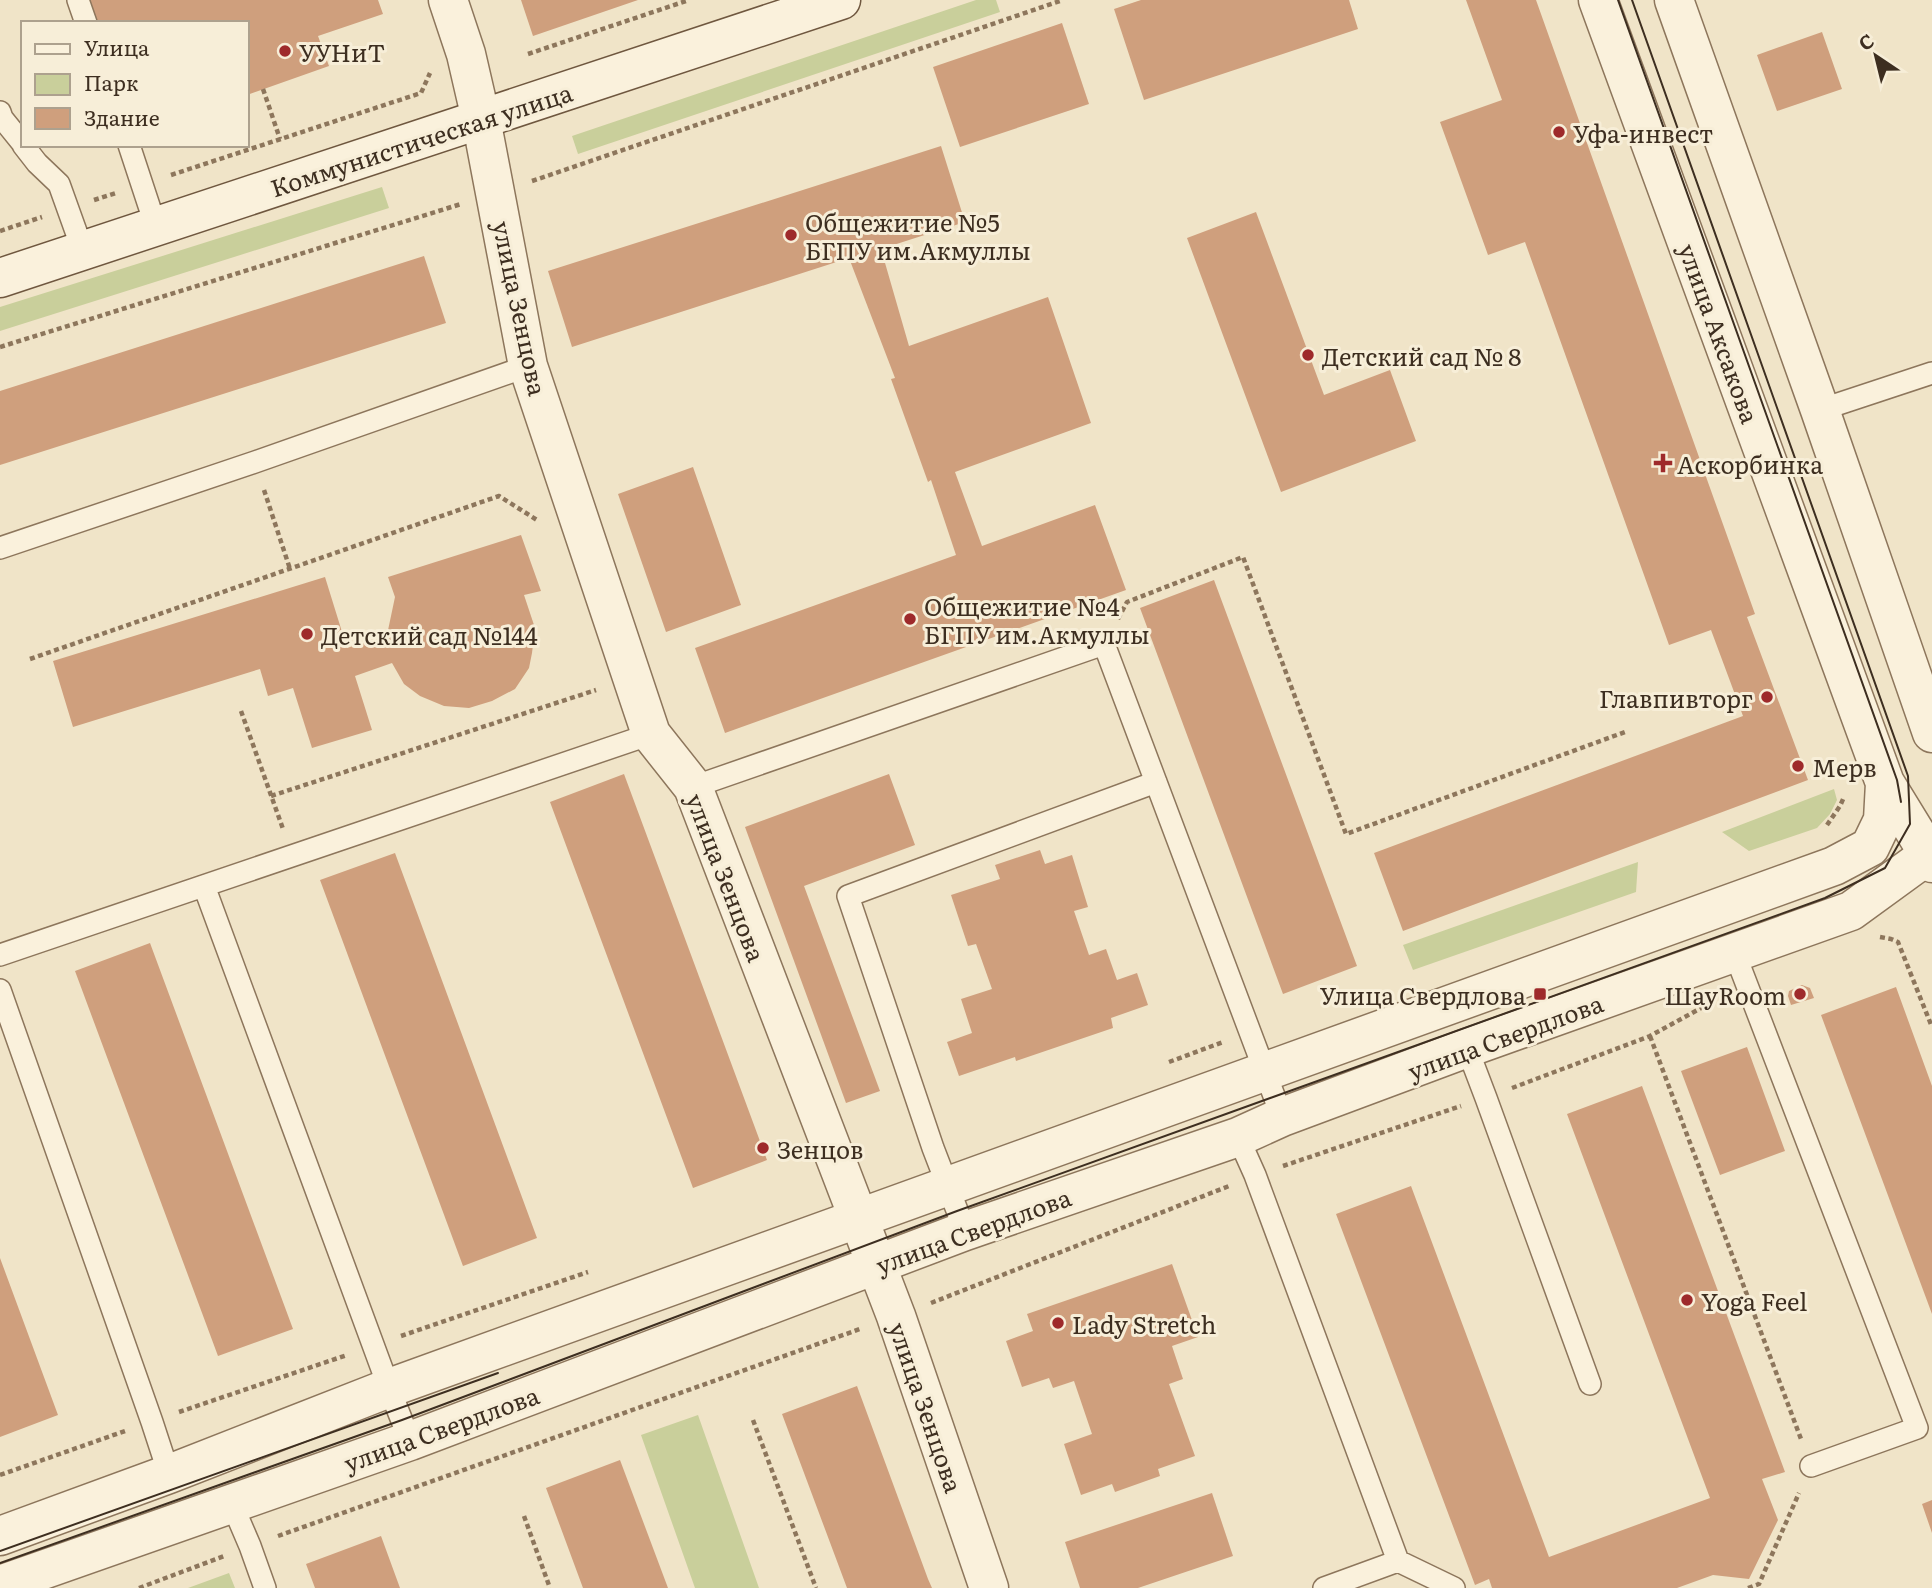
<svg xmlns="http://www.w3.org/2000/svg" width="1932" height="1588" viewBox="0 0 1932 1588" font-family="Literata,serif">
<rect width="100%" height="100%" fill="#f0e4c8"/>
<path fill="#c9cf9b" d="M976,0H996L1000,12L578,154L572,136Z
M382,187L389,208L0,331V307Z
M1834,789L1837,800L1830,814L1817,828L1749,851L1722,832Z
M1638,862L1636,892L1413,970L1403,945Z
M698,1415L759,1588H695L641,1435Z
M229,1573L235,1588H188Z"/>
<path fill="#cf9f7d" d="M87,0H378L383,14L318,36L329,66L247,95V23H96Z
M521,0H638L533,36Z
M1141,0H1349L1358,29L1144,100L1114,9Z
M1466,0H1536L1755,614L1747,617L1808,780L1403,931L1374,853L1743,716L1711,630L1669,645L1525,242L1488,255L1440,122L1502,100Z
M1062,23L1089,104L960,147L933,67Z
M1822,32L1842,89L1777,111L1757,55Z
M941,146L965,222L881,249L909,346L1048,297L1091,423L955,472L982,546L1095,505L1126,590L725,733L695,648L956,555L931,480L928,482L891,379L895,378L849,258L572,347L548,271Z
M1256,212L1324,395L1390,370L1416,441L1281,492L1187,238Z
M424,256L446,323L0,465V391Z
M693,467L741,605L666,632L618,494Z
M521,535L541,591L524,595L535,628L532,653L529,668L515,689L492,701L469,708L444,706L420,696L404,684L392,663L355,676L372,730L312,748L293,688L268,696L260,669L73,727L53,661L325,577L347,648L387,635L395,597L388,577Z
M1214,580L1357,966L1283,994L1140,608Z
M624,774L767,1160L693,1188L550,802Z
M889,774L915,845L804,886L880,1091L846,1103L745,827Z
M1040,850L1045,864L1072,855L1088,907L1074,911L1089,955L1106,949L1117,980L1137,973L1148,1005L1111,1018L1113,1028L1016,1061L1015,1057L959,1076L947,1042L972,1033L961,999L992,989L976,944L968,946L951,895L1000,879L995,865Z
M395,853L537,1238L463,1266L320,880Z
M150,943L293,1329L218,1356L75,971Z
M1802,985L1810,988L1814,998L1791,1005L1788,996L1789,991Z
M1896,987L1932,1086V1314L1821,1015Z
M1747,1047L1785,1151L1720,1175L1681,1071Z
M1642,1086L1785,1472L1762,1479L1778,1520L1749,1579L1713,1575L1677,1588H1492L1489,1579L1475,1585L1336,1214L1411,1186L1549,1557L1710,1498L1567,1114Z
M0,1258L58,1415L0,1437Z
M1172,1264L1198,1337L1172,1346L1183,1379L1169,1384L1195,1456L1158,1469L1160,1476L1115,1492L1112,1484L1081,1495L1064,1444L1092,1434L1074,1381L1053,1388L1049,1378L1022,1387L1006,1341L1033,1331L1027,1314Z
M857,1386L928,1579L932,1588H847L782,1414Z
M620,1460L668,1588H583L546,1488Z
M1212,1493L1233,1556L1138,1588H1080L1065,1542Z
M1932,1500V1533L1922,1504Z
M381,1536L400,1588H315L306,1564Z"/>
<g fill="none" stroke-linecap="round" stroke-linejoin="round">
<defs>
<path id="service" d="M78,0L86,23
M0,112L2,118L23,144
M23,145L37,163L59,184L83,251
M129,145L156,227
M1820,410L1932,373
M0,548L255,462L528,366
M693,787L1104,644L1282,1117
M204,886L389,1388L410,1441
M1735,954L1917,1428L1811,1466
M0,955L651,734
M0,990L152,1422L169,1474
M1467,1048L1486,1098L1590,1384
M1238,1137L1255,1175L1398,1561L1324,1588
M965,1231L933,1148L848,896L1156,782
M232,1504L250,1546L265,1588
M1398,1561L1454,1588"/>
<path id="minor" d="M448,0L466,54L481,119L528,366L651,734L693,787L896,1316L989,1588
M0,1585L410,1441L965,1231L1238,1137L1282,1117L1467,1048L1851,911L1932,852"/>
<path id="tertiary" d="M1598,0L1885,783L1928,853L1932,863
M1674,0L1820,410L1932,733
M0,1536L169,1474L389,1388L1834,866L1870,847L1883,820L1885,783"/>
<path id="secondary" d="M0,278L841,0"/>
</defs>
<use href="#service" stroke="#8d765c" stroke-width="24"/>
<use href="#minor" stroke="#8d765c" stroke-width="41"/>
<use href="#tertiary" stroke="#8d765c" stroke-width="41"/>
<use href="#secondary" stroke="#6f573f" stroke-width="41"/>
<path stroke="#8d765c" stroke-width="4.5" stroke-dasharray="5 3.5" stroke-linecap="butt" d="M528,54L689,0
M263,89L280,139
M171,175L421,93L430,73
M532,181L1063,0
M94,200L116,193
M0,231L42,217
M0,347L461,204
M264,490L290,569
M1118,619L1127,602L1243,557L1346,834L1625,732
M30,659L499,496L537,520
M241,711L283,829
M271,796L596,690
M1827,825L1840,806L1844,797
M1880,937L1891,939L1898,942L1932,1027
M1650,1036L1801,1439
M1169,1062L1223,1042
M1512,1088L1650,1036L1703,1007
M1283,1166L1461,1106
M931,1303L1229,1186
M401,1336L588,1272
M179,1412L347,1355
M753,1420L816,1588
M0,1475L125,1431
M524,1516L550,1588
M278,1536L860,1329
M139,1588L224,1556
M1748,1588L1759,1584L1799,1493"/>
<use href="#service" stroke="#faf1dc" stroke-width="21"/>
<use href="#minor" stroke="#faf1dc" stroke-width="38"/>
<use href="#tertiary" stroke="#faf1dc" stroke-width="38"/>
<use href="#secondary" stroke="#faf1dc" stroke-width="38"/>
<path stroke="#3d2e20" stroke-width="2" d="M1618,0L1897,780L1901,802
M0,1551L498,1373
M0,1563L402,1420L957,1211L1825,898L1885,868L1910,824L1908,776L1632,0"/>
</g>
<g fill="#9e2a2b" stroke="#f7eed8" stroke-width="2.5">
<circle cx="285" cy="51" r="7"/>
<circle cx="1559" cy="132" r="7"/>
<circle cx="791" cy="235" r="7"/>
<circle cx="1308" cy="355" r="7"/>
<path d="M1659.5 452.5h7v7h7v7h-7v7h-7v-7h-7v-7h7z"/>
<circle cx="910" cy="619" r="7"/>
<circle cx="307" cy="634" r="7"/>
<circle cx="1767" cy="697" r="7"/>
<circle cx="1798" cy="766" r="7"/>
<rect x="1533" y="987" width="14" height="14" rx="3.5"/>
<circle cx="1800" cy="994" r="7"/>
<circle cx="763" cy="1148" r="7"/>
<circle cx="1687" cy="1300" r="7"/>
<circle cx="1058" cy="1323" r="7"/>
</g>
<g text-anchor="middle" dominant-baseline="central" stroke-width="6" stroke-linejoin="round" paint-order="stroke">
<g font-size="24" fill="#3d2e20" stroke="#f7eed8" text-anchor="start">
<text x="299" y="51">УУНиТ</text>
<text x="1573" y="132">Уфа-инвест</text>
<text x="805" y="221">Общежитие №5<tspan x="805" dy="28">БГПУ им.Акмуллы</tspan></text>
<text x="1322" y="355">Детский сад № 8</text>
<text x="1677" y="463">Аскорбинка</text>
<text x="924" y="605">Общежитие №4<tspan x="924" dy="28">БГПУ им.Акмуллы</tspan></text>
<text x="321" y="634">Детский сад №144</text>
<text x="1753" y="697" text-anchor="end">Главпивторг</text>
<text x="1812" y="766">Мерв</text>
<text x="1526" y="994" text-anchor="end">Улица Свердлова</text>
<text x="1786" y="994" text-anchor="end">ШауRoom</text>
<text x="777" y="1148">Зенцов</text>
<text x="1701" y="1300">Yoga Feel</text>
<text x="1072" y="1323">Lady Stretch</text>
</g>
<g font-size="24" fill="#3d2e20" stroke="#f7eed8">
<text transform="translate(421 139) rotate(-18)">Коммунистическая улица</text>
<text transform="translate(521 308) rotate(78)">улица Зенцова</text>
<text transform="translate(1720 333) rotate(70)">улица Аксакова</text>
<text transform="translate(727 877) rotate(69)">улица Зенцова</text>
<text transform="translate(1505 1036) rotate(-20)">улица Свердлова</text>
<text transform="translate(973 1230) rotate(-20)">улица Свердлова</text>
<text transform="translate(927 1407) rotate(71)">улица Зенцова</text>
<text transform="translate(441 1428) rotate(-20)">улица Свердлова</text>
</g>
</g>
<rect x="21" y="21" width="228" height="126" fill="#f7eed8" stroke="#ada18e" stroke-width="2"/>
<rect x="35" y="44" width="35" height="10" fill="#faf1dc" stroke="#ada18e" stroke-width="2"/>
<text x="84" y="56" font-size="21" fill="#3d2e20">Улица</text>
<rect x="35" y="74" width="35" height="21" fill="#c9cf9b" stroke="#ada18e" stroke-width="2"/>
<text x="84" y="91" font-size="21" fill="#3d2e20">Парк</text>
<rect x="35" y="108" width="35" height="21" fill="#cf9f7d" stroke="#ada18e" stroke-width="2"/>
<text x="84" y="126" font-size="21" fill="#3d2e20">Здание</text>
<g transform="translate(1876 56) rotate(325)" stroke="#f7eed8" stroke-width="5" paint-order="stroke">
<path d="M0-5L12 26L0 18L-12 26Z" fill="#3d2e20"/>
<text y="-10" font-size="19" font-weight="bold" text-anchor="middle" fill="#3d2e20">С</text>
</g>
</svg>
